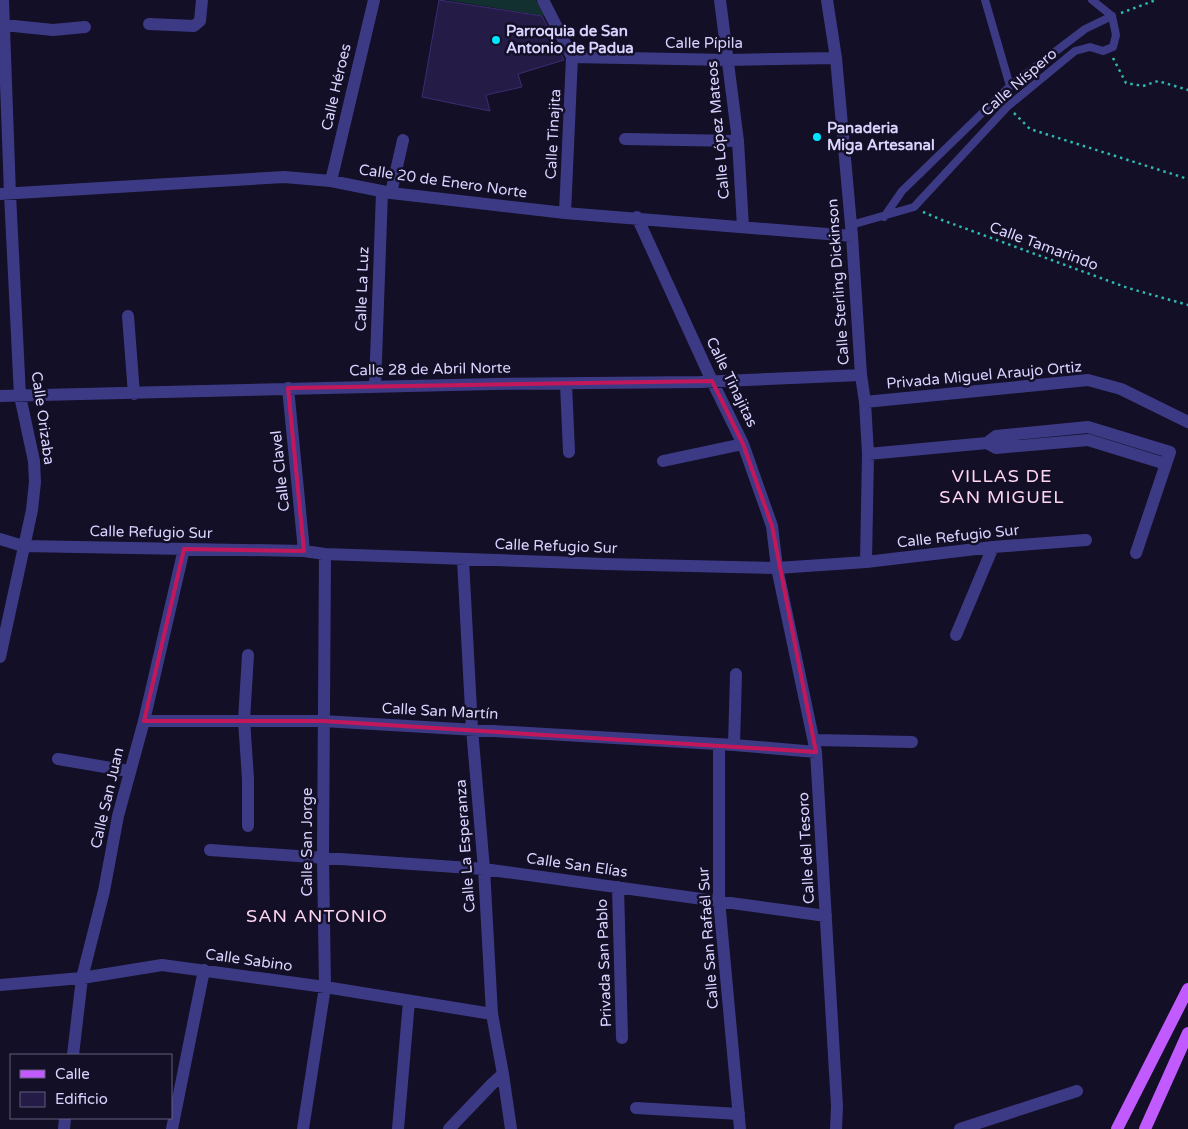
<svg xmlns="http://www.w3.org/2000/svg" width="1188" height="1129" viewBox="0 0 1188 1129" font-family="'Varela Round',sans-serif">
<rect width="100%" height="100%" fill="#130f26"/>
<path fill="#12302f" d="M447,0H536L545,16Z"/>
<path fill="#241b47" stroke="#3b2d73" d="M439,0L542,16L564,60L518,74L522,87L486,95L490,111L422,97Z"/>
<g fill="none" stroke-linecap="round" stroke-linejoin="round">
<path stroke="#2fb8b0" stroke-width="2.5" stroke-dasharray="2.5 4" stroke-linecap="butt" d="M1121,13L1156,0
M1113,58L1126,83L1143,86L1158,81L1188,90
M1014,113L1030,129L1188,179
M923,212L942,220L1128,288L1188,305"/>
<path stroke="#3d3a85" stroke-width="8" d="M985,0L1010,86
M1092,0L1112,16
M884,217L902,191L1010,86L1085,29L1112,16
M851,225L914,207L1007,107L1075,51L1090,47L1103,51L1113,47L1116,35L1112,16"/>
<path stroke="#3d3a85" stroke-width="12" d="M543,0L572,57L565,213
M720,0L738,141L743,227
M827,0L836,58L852,236L861,375L865,402L868,454L866,562
M149,24L194,26L200,21L202,0
M4,25L53,30L85,27
M572,57L728,60L836,58
M625,139L738,141
M331,181L374,0
M391,193L403,140
M0,194L284,177L331,181L391,193L565,213L852,236
M637,217L712,381L743,444L772,526L777,568L816,752L837,1106L836,1129
M128,316L134,394
M566,384L569,452
M375,387L382,192
M288,388L304,551
M0,396L493,384L700,382L861,375
M865,402L1088,380L1121,389L1188,422
M987,443L996,448L1088,440L1166,464
M868,454L987,443L996,436L1088,427L1170,452L1136,553
M663,461L743,444
M0,539L23,546L304,551L325,554L605,564L777,568L866,562L993,547L1086,540
M463,560L472,729L484,869L492,1014L503,1074L511,1129
M956,635L993,547
M0,657L32,510L35,482L34,461L20,396L10,194L3,0
M144,721H323L734,745L816,752
M815,740L912,742
M719,745V900L740,1129
M734,745L736,674
M58,759L129,771
M248,826V779L244,720L248,655
M210,850L484,869L826,916
M618,887L622,1038
M0,985L82,978L162,965L325,987L492,1014
M73,1055L82,978L104,891L118,816L144,721L184,549
M636,1108L739,1114
M64,1129L65,1118
M172,1129L204,970
M303,1129L325,987L323,857L325,554
M398,1129L409,1001
M449,1129L491,1085L503,1074
M960,1129L1077,1091"/>
<path stroke="#c25bff" stroke-width="12" d="M1117,1129L1188,989
M1145,1129L1188,1033"/>
</g>
<path fill="none" stroke="#c2185b" stroke-width="4" stroke-linejoin="round" d="M712,381L743,444L772,526L816,752L323,721H144L184,549L304,551L288,388Z"/>
<g fill="#00e5ff" stroke="#130f26" stroke-width="2">
<circle cx="496" cy="40" r="5"/>
<circle cx="817" cy="137" r="5"/>
</g>
<g text-anchor="middle" dominant-baseline="central" stroke-width="5" stroke-linejoin="round" paint-order="stroke">
<g font-size="15" font-weight="bold" fill="#d9d4ff" stroke="#130f26" text-anchor="start">
<text x="506" y="31">Parroquia de San<tspan x="506" dy="17">Antonio de Padua</tspan></text>
<text x="827" y="128">Panaderia<tspan x="827" dy="17">Miga Artesanal</tspan></text>
</g>
<g font-size="15" fill="#d9d4ff" stroke="#130f26">
<text x="704" y="43">Calle Pípila</text>
<text transform="translate(1019 82) rotate(-41)">Calle Níspero</text>
<text transform="translate(336 87) rotate(-77)">Calle Héroes</text>
<text transform="translate(718 130) rotate(-95)">Calle López Mateos</text>
<text transform="translate(553 134) rotate(-87)">Calle Tinajita</text>
<text transform="translate(443 181) rotate(8)">Calle 20 de Enero Norte</text>
<text transform="translate(1044 246) rotate(20)">Calle Tamarindo</text>
<text transform="translate(838 282) rotate(-94)">Calle Sterling Dickinson</text>
<text transform="translate(362 289) rotate(-88)">Calle La Luz</text>
<text transform="translate(430 369) rotate(-1)">Calle 28 de Abril Norte</text>
<text transform="translate(984 375) rotate(-5)">Privada Miguel Araujo Ortiz</text>
<text transform="translate(732 382) rotate(64)">Calle Tinajitas</text>
<text transform="translate(43 418) rotate(82)">Calle Orizaba</text>
<text transform="translate(280 471) rotate(-96)">Calle Clavel</text>
<text transform="translate(151 532) rotate(1)">Calle Refugio Sur</text>
<text transform="translate(958 536) rotate(-6)">Calle Refugio Sur</text>
<text transform="translate(556 546) rotate(2)">Calle Refugio Sur</text>
<text transform="translate(440 711) rotate(3)">Calle San Martín</text>
<text transform="translate(107 798) rotate(-77)">Calle San Juan</text>
<text transform="translate(307 842) rotate(-90)">Calle San Jorge</text>
<text transform="translate(465 846) rotate(-94)">Calle La Esperanza</text>
<text transform="translate(806 848) rotate(-93)">Calle del Tesoro</text>
<text transform="translate(577 865) rotate(8)">Calle San Elías</text>
<text transform="translate(708 938) rotate(-94)">Calle San Rafaél Sur</text>
<text transform="translate(249 960) rotate(8)">Calle Sabino</text>
<text transform="translate(604 963) rotate(-92)">Privada San Pablo</text>
</g>
<g font-size="18" letter-spacing="1" fill="#ffd6f0" stroke="#130f26">
<text x="1002" y="476">VILLAS DE<tspan x="1002" dy="21">SAN MIGUEL</tspan></text>
<text x="317" y="916">SAN ANTONIO</text>
</g>
</g>
<rect x="10" y="1054" width="162" height="65" fill="#130f26" stroke="#625e7d"/>
<rect x="20" y="1070" width="25" height="8" fill="#c25bff" stroke="#625e7d"/>
<text x="55" y="1079" font-size="15" fill="#d9d4ff">Calle</text>
<rect x="20" y="1092" width="25" height="15" fill="#241b47" stroke="#625e7d"/>
<text x="55" y="1104" font-size="15" fill="#d9d4ff">Edificio</text>
</svg>
